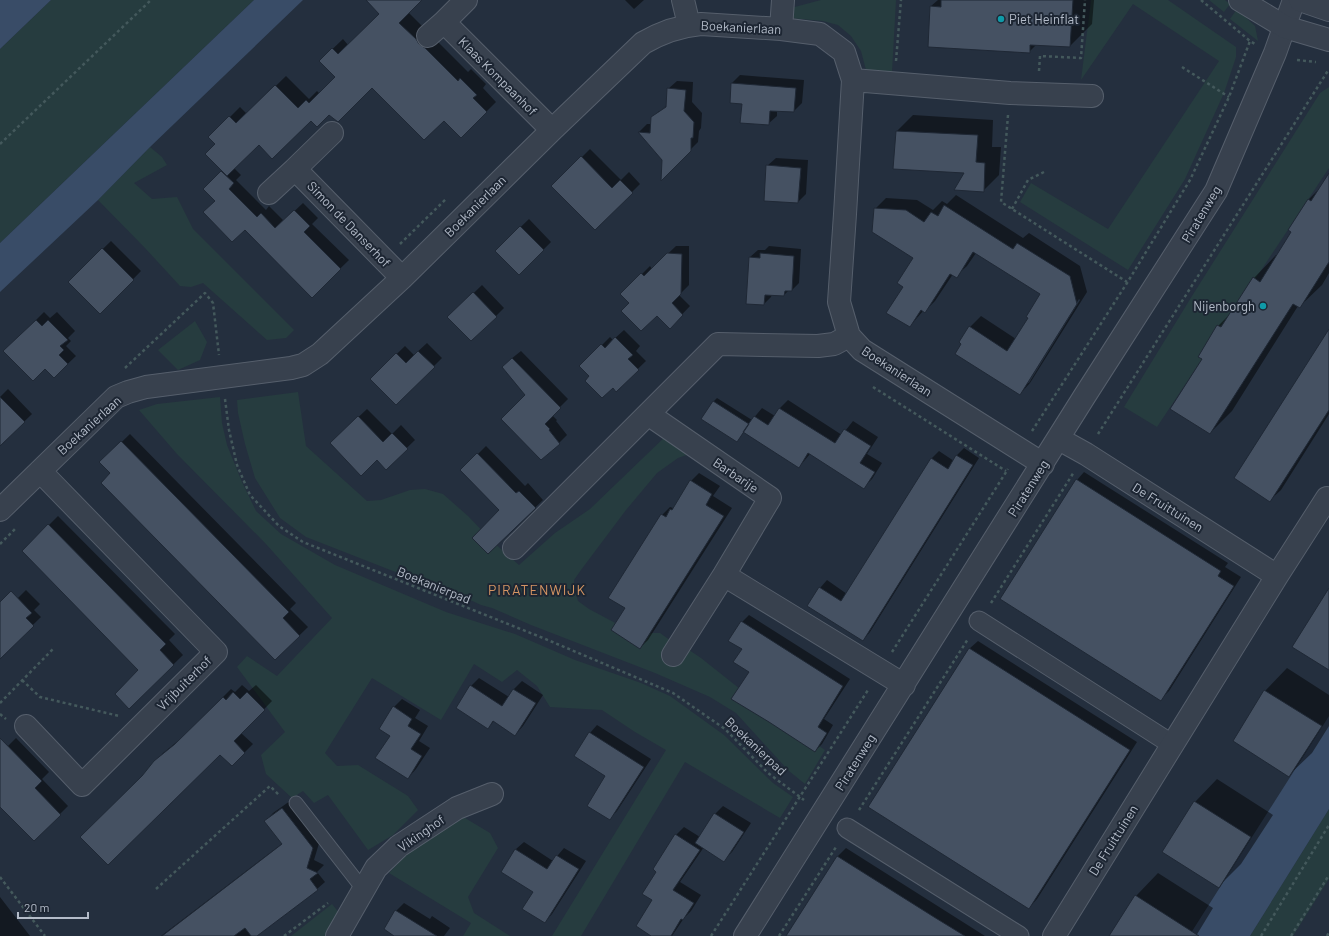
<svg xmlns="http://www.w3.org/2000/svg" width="1329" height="936" viewBox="0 0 1329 936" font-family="Barlow,sans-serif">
<rect width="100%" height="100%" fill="#242f3e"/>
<path fill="#263c3f" d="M51,0H254L0,243V49Z
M821,0H896L892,72L866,70L861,51L851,36L838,25L823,21L790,18L791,8Z
M1091,0H1168L1236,47V57L1224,93L1185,179L1128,270L1020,202L1031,183L1108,229L1219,61L1133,4L1081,80Z
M1209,0H1225L1230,4L1224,12Z
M1237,9L1255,26L1258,41L1230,19Z
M1329,87V168L1157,427L1124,407L1192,296L1320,93Z
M150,147L162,157L167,165L134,183L152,199L177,197L193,229L294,330L286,338L267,340L203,283L191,287L180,286L145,248L98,200Z
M195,321L207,342L200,360L178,370L158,350Z
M298,392L306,446L367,501L381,500L410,490L425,489L443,494L468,516L493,542L519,565L555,533L590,509L670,432L698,451L678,458L657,473L626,510L581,570L574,580V587L578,601L589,609L634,633H660L678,646L686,648L701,658L773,715L825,750L805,784L789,771L736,713L710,697L655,673L531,625L492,608L481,605L455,593L444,591L306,537L280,518L255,478L245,444L238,413L237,400Z
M220,397L222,423L227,445L242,482L256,511L281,534L335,565L446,612L515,634L575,660L641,683L670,696L724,735L773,783L793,797L780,818L685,762L581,936H552L666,750L635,732L602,710L550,707L537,686L517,670L502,682L474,664L441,720L372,678L325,753L337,766L358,765L408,796L418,810L393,835L368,850L328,795L314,803L303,791L292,798L266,774L261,755L285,732L237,667L247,656L277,676L332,618L266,544L177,454L139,410L157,404Z
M1329,809V879L1293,936H1250Z
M460,815L490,833L498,848L468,897L474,913L510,936H463L471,923L389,873L409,852Z
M332,904L340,914L326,936H291Z"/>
<path fill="#394c67" d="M0,0H51L0,49Z
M254,0H303L150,147L98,200L0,292V243Z
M1329,716V809L1250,936H1189Z"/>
<path fill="#0007" fill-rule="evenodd" d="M371,0H421L408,12L468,72L471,69L486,84L483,88L496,102L461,137L444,119L372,87L329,114L311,119L259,144L234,168L241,175L236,180L266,210L269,206L284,221L303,203L318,218L312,224L349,260L312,296L205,189L223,171L216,143L210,137L240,107L247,114L286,76L309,99L317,91L320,94L336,77L320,61L343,39L348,45L381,14Z
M625,0H644L634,9Z
M938,0H1094L1092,24L1070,46L1037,44L1029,52L931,6Z
M740,75L804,80L802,103L794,111L777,110V116L768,124L743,103L732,83Z
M677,81L693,82L692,102L702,113L701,128L699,131L698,142L662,178L663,160L639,132L647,124H652V118L659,111V113L671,105L670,103L661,110L667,105L668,89Z
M913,115L993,120L992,147H1001L999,175L983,191L966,172L896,132Z
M590,149L621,180L629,172L640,184L595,229L553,186Z
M776,158L808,160L806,194L798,202L767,166Z
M1329,175V273L1322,285L1299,307L1298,306L1232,411L1210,433L1203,358L1218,326L1232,312L1254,278L1276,255L1277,256L1293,232L1308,200L1321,187Z
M956,195L1023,238L1029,233L1080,266L1087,292L1030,383L1020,394L970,327L981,316L1016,339L1029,318L1042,294L976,253L967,266L956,276L953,274L935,301L925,311H923L910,326L905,287L915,258L875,209L886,198L917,200L933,210L942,201L947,204ZM1079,299L1080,300L1029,383H1026Z
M529,219L551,242L519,274L496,251Z
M111,241L141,271L100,313L69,282Z
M676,246H689V285L679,295L690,306L670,327L657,314L630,303L622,294L650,266L652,269Z
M769,246L801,249L799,283L792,290H789L784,295L772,294L771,297L764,304L750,257L758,250H765Z
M482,285L504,308L472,340L449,317Z
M44,312L50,318L57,312L75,331L68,338L71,341L66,346L76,356L54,377L45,367L5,351Z
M624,330L640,346L636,351L646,361L616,390L613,387L591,376L581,366L610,337L613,340Z
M1329,330V414L1281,490L1270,500Z
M427,343L442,358L396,404L371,379L405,346L414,355Z
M521,351L568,399L552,415L557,420L556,421L567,435L559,443L502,419L526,395L511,359Z
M8,389L32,414L0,445V397Z
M717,398L752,420L762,408L775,416L780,408L788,400L842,435L853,421L878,437L867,454L882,463L872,479L864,487L810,454L799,467L744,432L737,440L713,402Z
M367,409L392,434L401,425L415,440L386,468L377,459L331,443Z
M130,434L296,603L290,609L308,627L275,659L112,473L101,462Z
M486,446L525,486L528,483L543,500L488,553L500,510L462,470Z
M964,448L979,458L870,632L863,640L820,588L827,580L847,594L931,459L939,451L954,461L957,455Z
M1084,472L1228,563L1225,567L1241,577L1169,691L1161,699L1077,480Z
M699,473L720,486L713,496L732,508L648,640L640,648L626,608L662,515L670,507L673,508L675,506L691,481Z
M58,516L175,634L169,640L183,655L129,708L140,670L23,551Z
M26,590L40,604L34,610L41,617L0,657V616Z
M749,615L850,679L824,719L833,725L822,744L815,751L750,672L743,649L742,622Z
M978,641L1137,742L1037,899L1029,908L969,649Z
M1287,668L1329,695V726L1312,753L1289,775L1234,740L1265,691Z
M479,678L509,697L514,689L522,681L543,695L523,726L515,735L494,721L488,728L471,686Z
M242,685L249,691L256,685L272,701L241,733L253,744L232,765L220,753L143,776L163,753L184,736L231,689L235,692Z
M402,699L420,710L415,718L428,726L419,741L430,748L416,769L408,778L391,736L394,707Z
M597,725L651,759L617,811L610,818L606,776L590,733Z
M0,738L8,746L16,738L49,772L42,779L68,806L34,840L0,790Z
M1217,779L1273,815L1241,864L1219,886L1195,802Z
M290,801L320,840L314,860L324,865L317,872L325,882L317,889L256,936H161L283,843L266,821L273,813Z
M723,806L751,823L732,852L724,860L704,847L680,882L701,895L691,911L684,918L672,936H653V900L658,871L676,835L684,827L700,837L715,814Z
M524,842L553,861L564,848L586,861L552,914L545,922L534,892L502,871L516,849Z
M846,848L985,936H788L838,856Z
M1158,873L1213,908L1196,936H1110L1136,896Z
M0,897L30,936H0Z
M404,903L430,919L432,916L450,928L444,936H396V911Z"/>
<path fill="#455162" stroke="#1f2835" d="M366,0H422L399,23L416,39L419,44L425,48L458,81L460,78L477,95L473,98L487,112L461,138L444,121L424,140L372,88L338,122L329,115L317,127L311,121L272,159L259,145L227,176L205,154L215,144L208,137L229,116L236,123L275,85L298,108L306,100L309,103L335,77L319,61L332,48L338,54L379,14Z
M941,0H1073L1070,47L1030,45V53L928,47L930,6L941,7Z
M731,83L796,88L794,112L770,111L769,125L740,123L742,104L730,103Z
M667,88L686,90L684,111L694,122L693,138H691V151L661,181L662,160L638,132L650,133L651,117L666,107Z
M896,131L978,135L976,162L985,163L984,192L954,190L964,173L893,169Z
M581,156L612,188L620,180L633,193L595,230L551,186Z
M766,165L801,168L798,203L764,201Z
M221,171L234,183L229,189L257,217L261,213L275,228L294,210L310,226L304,232L341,269L312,298L245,230L232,242L203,212L215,201L203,189Z
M1329,173V262L1300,308L1293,304L1210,434L1170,409L1202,359L1198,357L1217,325L1221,327L1253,277L1260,282L1291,232L1288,230L1308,199L1311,201Z
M944,205L1013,249L1017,243L1070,276L1077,304L1020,395L955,354L961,344L959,342L969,326L1007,351L1028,318L1026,317L1040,294L973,252L957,278L950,274L925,313L921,310L910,327L886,313L903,287L897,283L913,258L872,232L874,208L906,210L924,222L931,212L938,216Z
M520,226L544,250L519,275L495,251Z
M102,248L134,280L100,314L68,282Z
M667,253L682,254L681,294L672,303L683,315L670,329L657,316L641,331L621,311L629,303L620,294L641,273L644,276Z
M760,253L794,256L792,291H785L784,296L765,295L764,305L746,304L749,257L760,258Z
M473,292L497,317L471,341L447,317Z
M36,320L42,326L48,320L68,340L60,346L64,350L59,355L68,364L54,378L45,369L33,381L3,351Z
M1329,329V410L1270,502L1234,478Z
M615,337L633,355L628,359L639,370L616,392L613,388L602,398L585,381L589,376L579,366L601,344L605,348Z
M418,351L435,367L396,405L370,379L396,353L406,363Z
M512,358L561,408L545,424L550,429L549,430L560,444L541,460L501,419L525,395L502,367Z
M0,397L25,422L0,446Z
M713,401L749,424L737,442L701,419Z
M779,408L835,443L844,429L871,446L860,463L875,472L864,489L808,453L799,468L743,432L754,416L768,425Z
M358,416L383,442L392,433L408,449L386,470L377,460L361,476L330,443Z
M121,441L289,612L283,618L300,636L275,660L101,483L110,473L99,462Z
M477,453L516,493L519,491L536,508L488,554L472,538L499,510L460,470Z
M956,455L973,465L863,641L807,606L819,587L841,601L931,458L948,469Z
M1076,479L1221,571L1218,576L1234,586L1161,701L1000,599Z
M690,480L712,494L706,505L724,516L640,649L611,630L625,608L608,598L661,514L666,517L670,509L672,510Z
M48,524L166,644L160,650L174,665L129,709L115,694L138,670L22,551Z
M1329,588V670L1292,647Z
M11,591L32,613L26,618L34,626L0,659V602Z
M741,621L843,686L818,727L827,733L815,752L769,722L731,699L749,672L733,662L742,649L728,641Z
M969,648L1130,750L1029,909L868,807Z
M470,685L502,706L513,689L536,703L515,736L493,721L488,729L456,708Z
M1264,690L1322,726L1289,777L1233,741Z
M233,692L240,699L247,692L265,710L234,741L245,753L232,766L220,755L108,865L80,837L142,776L154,761L175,744L223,697L226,700Z
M393,706L412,719L408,726L421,734L411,749L422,756L408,779L375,758L390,736L379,729Z
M589,732L644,767L610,820L587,806L605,776L574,756Z
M0,738L42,781L35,788L61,815L34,841L0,807Z
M1194,801L1251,837L1219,888L1162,852Z
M282,808L313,848L307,868L318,873L310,879L318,890L257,936H251L245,928L234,936H162L282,844L264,821Z
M714,813L744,832L724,862L695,843Z
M675,834L700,850L673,890L694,903L683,920L681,919L671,936H651L636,926L652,900L642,894L656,872L653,869Z
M515,849L547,869L556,855L579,869L545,923L522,909L533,892L501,872Z
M837,856L934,917L965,936H786Z
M1135,895L1199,936H1109Z
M395,910L437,936H394L384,929Z"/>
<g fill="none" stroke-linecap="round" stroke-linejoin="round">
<defs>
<path id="service" d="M296,803L363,889"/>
<path id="pedestrian" d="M979,621L1173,745
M847,828L1019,936"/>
<path id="minor" d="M466,0L444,22L552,130
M683,0L689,25
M781,29L783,0
M428,36L444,22
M853,80L1010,93L1092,96
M332,133L295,169L402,278
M269,193L295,169
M1059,439L1086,454L1277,576
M0,510L116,397L128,392L146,387L291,368L303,365L320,354L402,278L552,130L643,43C662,32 679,26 701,24L781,29L820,34L844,52L853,80L845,214L839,302L849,336L862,350L1043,464
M514,548L648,414
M724,575L904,685
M673,655L724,575L770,498L648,414L718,344L818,346L834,344L849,336
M26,726L82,785L216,652L40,471
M337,936L376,868L399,846L457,808L492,794
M745,936L1084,397L1216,191L1275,53L1294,0
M1054,936L1277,576L1327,498"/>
<path id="tertiary" d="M1240,0L1285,27L1329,40
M1300,0L1329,10"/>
</defs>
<use href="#service" stroke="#565f6c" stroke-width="15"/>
<use href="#pedestrian" stroke="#565f6c" stroke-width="21"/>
<use href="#minor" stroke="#565f6c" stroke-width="24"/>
<use href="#tertiary" stroke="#565f6c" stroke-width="24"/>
<path stroke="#44595c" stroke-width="2.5" stroke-dasharray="3 3" stroke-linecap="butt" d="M1201,0L1250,41L1255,44
M1297,60L1316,62
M896,61L901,0
M1182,67L1229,97
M1039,71L1040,56L1081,58L1085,0
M1008,115L1001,202L1127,282
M0,144L151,0
M1012,209L1028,180L1044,172
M400,244L446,199
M125,368L205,293L213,303L219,355
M873,387L1006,471
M225,399L229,430L237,465L250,495L279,526L303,542L543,638L673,693L725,729L768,773L804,800
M1032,431L1127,283L1190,180L1229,97L1250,41
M1098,434L1329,69
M0,544L15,529
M991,603L1074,472
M892,652L1008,469
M22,680L40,697L119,716
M0,703L54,648
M0,714L6,719
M859,810L968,639
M0,877L45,936
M156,889L270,786L280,796
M284,936L328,903
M711,936L868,690
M779,936L836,847
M1261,936L1329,825
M1291,936L1329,875
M1327,936L1329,932"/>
<use href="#service" stroke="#38414e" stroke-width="13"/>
<use href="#pedestrian" stroke="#38414e" stroke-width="19"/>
<use href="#minor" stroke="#38414e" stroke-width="22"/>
<use href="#tertiary" stroke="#38414e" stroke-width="22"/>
</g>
<g fill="#0f9aa8" stroke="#1d2633" stroke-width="1.5">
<circle cx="1001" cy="19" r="4"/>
<circle cx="1263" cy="306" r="4"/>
</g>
<g text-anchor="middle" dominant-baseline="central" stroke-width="4" stroke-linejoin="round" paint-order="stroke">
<g font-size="13" fill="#b4bcc9" stroke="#1d2633" text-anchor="start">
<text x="1009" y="19">Piet Heinflat</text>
<text x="1255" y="306" text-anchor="end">Nijenborgh</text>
</g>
<g font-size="13" fill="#b4bcc9" stroke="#1d2633">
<text transform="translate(741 27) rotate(3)">Boekanierlaan</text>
<text transform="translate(498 76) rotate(45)">Klaas Kompaanhof</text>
<text transform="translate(475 206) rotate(-45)">Boekanierlaan</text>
<text transform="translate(1201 214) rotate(-59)">Piratenweg</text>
<text transform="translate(349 224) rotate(46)">Simon de Danserhof</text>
<text transform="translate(897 371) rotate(33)">Boekanierlaan</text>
<text transform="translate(89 425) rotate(-42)">Boekanierlaan</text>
<text transform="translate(736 475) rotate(34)">Barbarije</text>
<text transform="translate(1028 488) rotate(-58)">Piratenweg</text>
<text transform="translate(1168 507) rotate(32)">De Fruittuinen</text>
<text transform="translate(434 585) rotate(22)">Boekanierpad</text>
<text transform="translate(184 683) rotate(-45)">Vrijbuiterhof</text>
<text transform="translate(756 746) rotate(43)">Boekanierpad</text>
<text transform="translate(855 762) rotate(-58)">Piratenweg</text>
<text transform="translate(421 833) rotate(-35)">Vikinghof</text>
<text transform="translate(1113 840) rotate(-58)">De Fruittuinen</text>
</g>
<g font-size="14" letter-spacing="1" fill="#d59563" stroke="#1d2633">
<text x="537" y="589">PIRATENWIJK</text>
</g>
</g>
<path d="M18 912v6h70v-6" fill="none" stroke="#b4bcc9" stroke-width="2"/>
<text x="24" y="912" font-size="12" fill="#b4bcc9" stroke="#1d2633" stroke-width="3" paint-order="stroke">20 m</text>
</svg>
